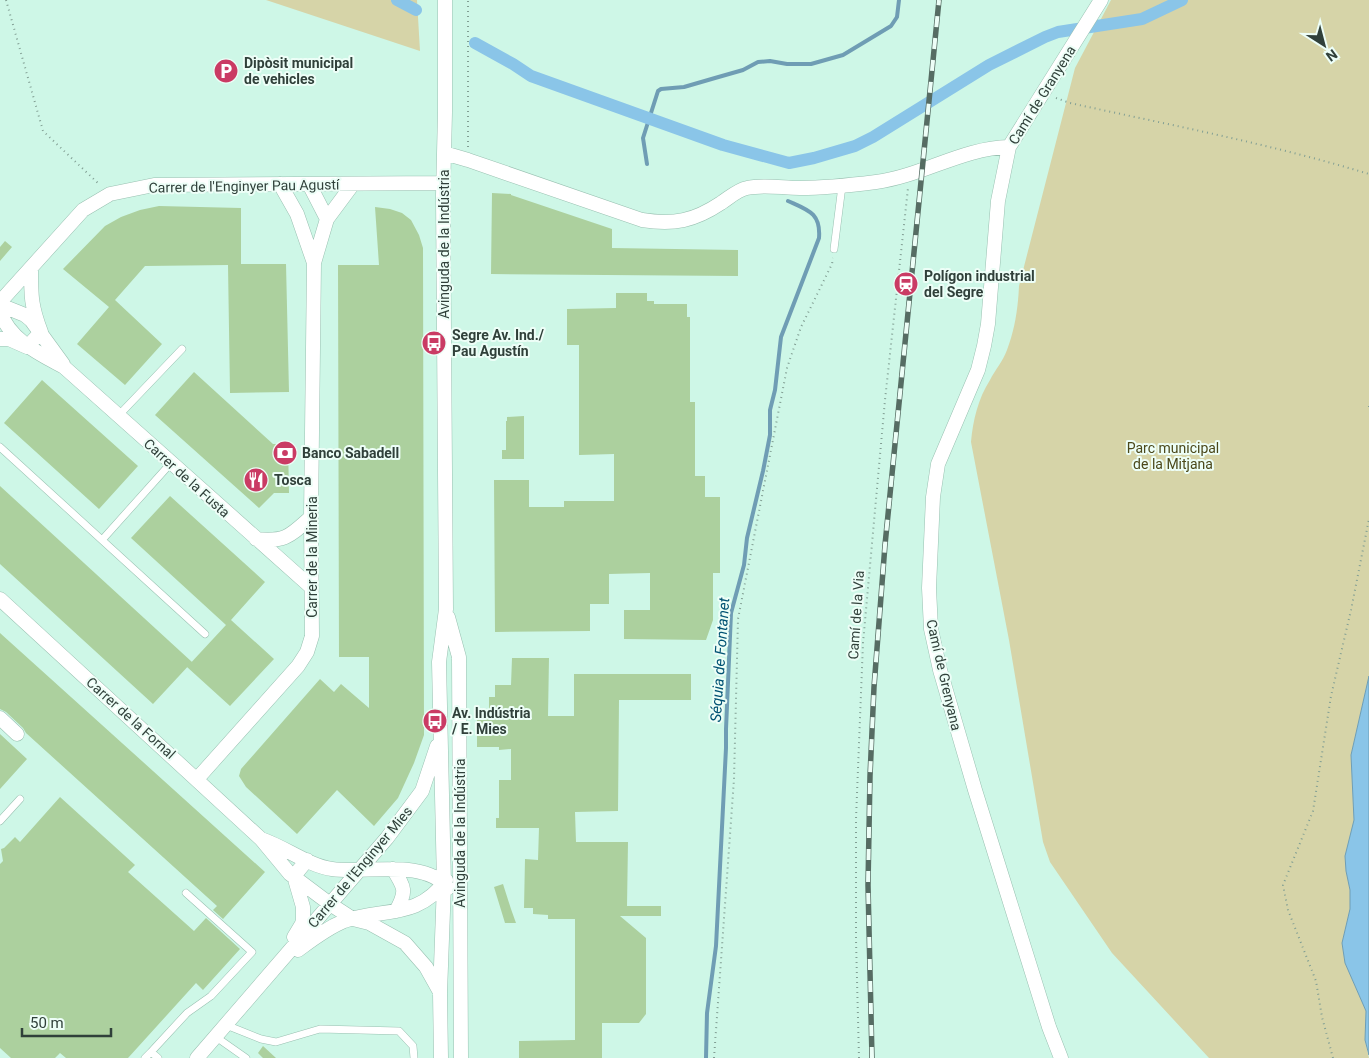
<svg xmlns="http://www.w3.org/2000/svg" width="1369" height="1058" viewBox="0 0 1369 1058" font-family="Roboto,sans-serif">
<rect width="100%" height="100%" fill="#cef7e7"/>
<path fill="#d6d4a8" d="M266,0H417L420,51Z
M1111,0H1369V676L1351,755L1354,820L1345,856L1346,871L1350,890V909L1342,943L1345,963L1366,1011L1365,1040L1369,1058H1209L1112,953L1050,862L1043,842L1009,640L971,442C973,420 978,399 990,380C995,370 1003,361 1007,350C1015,329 1018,308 1019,286L1075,68Z"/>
<path fill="#8ac5e8" stroke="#6f9db4" d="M1369,676V1055L1365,1040L1366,1011L1345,963L1342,943L1350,909V890L1346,871L1345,856L1354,820L1351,755Z"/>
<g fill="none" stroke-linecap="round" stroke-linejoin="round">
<path stroke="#6f9db4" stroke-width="4" d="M647,164L643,138L658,91L661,89L684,87L715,78L743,70L758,62L770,61L787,64H811L843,55L891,26L897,17L899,0
M706,1058L707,1013L716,946L726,748V729L731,613L744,565L747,538L763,471L770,435V410L775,390L781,337L819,238C821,213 808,210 788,201"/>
<path stroke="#8ac5e8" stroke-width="12" d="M397,0L416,10
M475,43L513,64L531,76L723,145L789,163L814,158L855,146L873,137L989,65L1045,37L1058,32L1142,19L1182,0"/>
</g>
<path fill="#acd09e" d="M492,193L511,194V195L612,229V248L738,250V276L491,274Z
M159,206L241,208V264H286L289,392L230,393L228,265L145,266L115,300L162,344L125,385L77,344L109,307L63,269L105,226L121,217L140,210Z
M375,207L390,209L402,213L411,220L419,235L423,248L424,735L414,763L398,798L374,826L337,790L297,834L246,787L239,776L241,769L320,679L334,692L341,684L369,708V657H339L338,265H379Z
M5,241L12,247L0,261V247Z
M616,293H647V301H654V304H687V317H690V402H695V476H705V497H720V573H713V620L706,640L624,639V610H650V573L609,574V604H590V631L495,632L494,480H529V507H564V501H614V454L579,455V345H567V309L616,308Z
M194,372L273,444H288L289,493H274L259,508L155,415Z
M42,380L138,466L99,509L4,423Z
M524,416V459H502V450H506V421H507V417Z
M0,486L192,662L153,704L0,564Z
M170,496L265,582L231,620L274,659L230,706L187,667L226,625L131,538Z
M0,633L265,872L223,919L213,910L217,906L26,733L23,728L6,712L0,709Z
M512,658H549L548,716H574V674H691V700H619L618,811L575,812L576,842H628L627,906H661V916H620L646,938V1014L639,1023H602V1058H519V1041L575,1040V919H548V915L533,914V908H524L525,859L538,860L539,828H496V818H499V780H511V749L499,750V747H477V711H489V697H495V685H511Z
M0,734L27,759L0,789Z
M60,797L135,865L128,872L194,931L206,918L240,949L203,990L196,983L128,1058H66L60,1053L55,1058H11L0,1048V864L3,861L1,849L4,848L15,837L20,842Z
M503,884L511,909L516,923H505L494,887Z
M263,1046L276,1058H263L258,1053Z"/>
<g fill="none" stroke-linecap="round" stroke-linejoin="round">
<defs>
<path id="service" d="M834,249L842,186
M119,415L182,349
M0,447L205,634
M102,540L171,463
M0,821L20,799
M226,1025L261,1039L276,1042L320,1029L399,1031L413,1046L414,1058
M216,1037L246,1058
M145,1058L151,1052
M158,1058L151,1052L187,1013L211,996L252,952L186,893"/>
<path id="minor" d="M444,153L468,160L642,220C674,225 694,221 721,203C729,198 737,190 747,188C764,184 783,188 800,188C826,188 852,185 876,182C922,176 962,148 1009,147
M280,184L297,214L314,263
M309,184L327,219
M0,302L83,210L110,194L154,185L443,183
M0,305L25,315L31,320L63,364
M0,311C9,340 40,354 64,367L311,587
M0,339H9L27,347L41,332C31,306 31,296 31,268
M256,539C286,542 290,536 311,517
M0,599L261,839L290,874L330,904L353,919L369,923L405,943L426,967L440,992
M448,617L459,657L461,1058
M0,718L17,734
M197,779L298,666L307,652L312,636L311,517L314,263L327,219L353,184
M261,839C285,847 309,866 332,869C366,874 424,858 448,888
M393,869C405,888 407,891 396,911
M294,937L303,922V907L294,876L307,860
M298,950C313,939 327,928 344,921C383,908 419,919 446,880
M197,1058L387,838L422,791L437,746
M441,1058L440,993L444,884L439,662L446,609L443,195L445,112V0
M1061,1058L1049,1027L975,790L940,670L931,629L929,588L933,497L938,464L978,370L984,346L988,324L998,201L1009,147L1101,0"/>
</defs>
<use href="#service" stroke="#99c0b1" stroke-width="8"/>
<use href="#minor" stroke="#99c0b1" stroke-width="15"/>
<path stroke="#819e93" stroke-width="2" stroke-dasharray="1 4" stroke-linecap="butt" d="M6,0L43,131L100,185
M1056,98L1070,103C1170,125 1271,144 1369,174
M468,147V0
M1369,406V411
M714,1058L734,779L738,619L787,368L801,327L832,264L833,258
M859,1058L856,940V819L863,643L885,400L908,188
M1333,1058L1322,1017L1316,981L1288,910L1283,885L1313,811L1331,696L1351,610L1369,519"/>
<use href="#service" stroke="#fff" stroke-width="7"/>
<use href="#minor" stroke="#fff" stroke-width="14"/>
<defs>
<path id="rail" d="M872,1058L868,885L870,776L874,687L885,545L939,0"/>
</defs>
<use href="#rail" stroke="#566c63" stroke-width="5.5"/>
<use href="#rail" stroke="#edfef7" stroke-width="4" stroke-dasharray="11" stroke-linecap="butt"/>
</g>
<defs>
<symbol id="parking-disc" viewBox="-11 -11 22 22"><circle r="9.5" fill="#ca3b64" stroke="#edfef7"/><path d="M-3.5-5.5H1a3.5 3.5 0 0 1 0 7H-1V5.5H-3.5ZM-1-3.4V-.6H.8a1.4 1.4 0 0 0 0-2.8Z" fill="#fff"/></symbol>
<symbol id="station-disc" viewBox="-11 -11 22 22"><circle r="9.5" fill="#ca3b64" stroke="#edfef7"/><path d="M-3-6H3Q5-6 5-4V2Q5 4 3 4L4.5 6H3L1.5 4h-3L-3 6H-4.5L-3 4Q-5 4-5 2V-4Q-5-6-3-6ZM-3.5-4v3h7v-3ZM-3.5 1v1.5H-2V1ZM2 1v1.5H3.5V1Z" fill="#fff"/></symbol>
<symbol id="bus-disc" viewBox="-11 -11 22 22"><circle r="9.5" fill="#ca3b64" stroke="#edfef7"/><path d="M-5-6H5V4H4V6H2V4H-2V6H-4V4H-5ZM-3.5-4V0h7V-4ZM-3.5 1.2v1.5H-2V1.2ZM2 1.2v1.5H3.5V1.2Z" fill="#fff"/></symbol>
<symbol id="bank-disc" viewBox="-11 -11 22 22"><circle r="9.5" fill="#ca3b64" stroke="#edfef7"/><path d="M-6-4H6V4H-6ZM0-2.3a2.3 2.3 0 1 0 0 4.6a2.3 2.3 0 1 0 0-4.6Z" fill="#fff"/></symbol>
<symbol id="restaurant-disc" viewBox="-11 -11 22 22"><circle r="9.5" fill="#ca3b64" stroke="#edfef7"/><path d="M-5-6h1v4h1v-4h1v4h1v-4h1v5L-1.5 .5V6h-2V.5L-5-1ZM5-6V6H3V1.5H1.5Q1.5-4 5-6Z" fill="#fff"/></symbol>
</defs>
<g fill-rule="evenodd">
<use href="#parking-disc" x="212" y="57" width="28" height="28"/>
<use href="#station-disc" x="892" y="270" width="28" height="28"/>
<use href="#bus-disc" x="420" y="329" width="28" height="28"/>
<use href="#bank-disc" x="271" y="439" width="28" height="28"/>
<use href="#restaurant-disc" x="242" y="466" width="28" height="28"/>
<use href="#bus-disc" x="421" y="707" width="28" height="28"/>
</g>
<g text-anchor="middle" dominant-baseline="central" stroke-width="4" stroke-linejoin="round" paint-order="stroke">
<g font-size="14" font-weight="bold" fill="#30403a" stroke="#edfef7" text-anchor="start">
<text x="244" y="63">Dipòsit municipal<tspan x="244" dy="16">de vehicles</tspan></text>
<text x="924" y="276">Polígon industrial<tspan x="924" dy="16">del Segre</tspan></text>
<text x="452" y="335">Segre Av. Ind./<tspan x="452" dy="16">Pau Agustín</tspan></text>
<text x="302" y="453">Banco Sabadell</text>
<text x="274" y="480">Tosca</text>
<text x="452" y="713">Av. Indústria<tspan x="452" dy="16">/ E. Mies</tspan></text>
</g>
<g font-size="14" fill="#30403a" stroke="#edfef7">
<text transform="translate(1042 95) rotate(-58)">Camí de Granyena</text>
<text transform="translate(244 186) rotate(-1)">Carrer de l'Enginyer Pau Agustí</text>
<text transform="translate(444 244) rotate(-90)">Avinguda de la Indústria</text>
<text transform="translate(187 478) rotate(42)">Carrer de la Fusta</text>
<text transform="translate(312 557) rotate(-90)">Carrer de la Mineria</text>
<text transform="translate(856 615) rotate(-86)">Camí de la Via</text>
<text transform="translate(944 675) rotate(77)">Camí de Grenyana</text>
<text transform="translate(131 718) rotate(42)">Carrer de la Fornal</text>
<text transform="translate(460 833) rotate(-90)">Avinguda de la Indústria</text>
<text transform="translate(360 867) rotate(-50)">Carrer de l'Enginyer Mies</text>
</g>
<g font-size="14" fill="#4b481a" stroke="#edfef7">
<text x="1173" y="448">Parc municipal<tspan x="1173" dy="16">de la Mitjana</tspan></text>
</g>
<g font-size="15" font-style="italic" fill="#015273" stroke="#edfef7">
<text transform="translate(720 660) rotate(-86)">Séquia de Fontanet</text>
</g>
</g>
<g transform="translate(1324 45) rotate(144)" stroke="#edfef7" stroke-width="4" paint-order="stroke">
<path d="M0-4L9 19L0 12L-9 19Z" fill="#30403a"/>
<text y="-8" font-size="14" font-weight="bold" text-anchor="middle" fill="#30403a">N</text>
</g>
<path d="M22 1028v8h89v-8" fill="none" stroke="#30403a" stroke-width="2.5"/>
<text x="30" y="1028" font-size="15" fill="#30403a" stroke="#edfef7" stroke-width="4" paint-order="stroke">50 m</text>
</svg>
